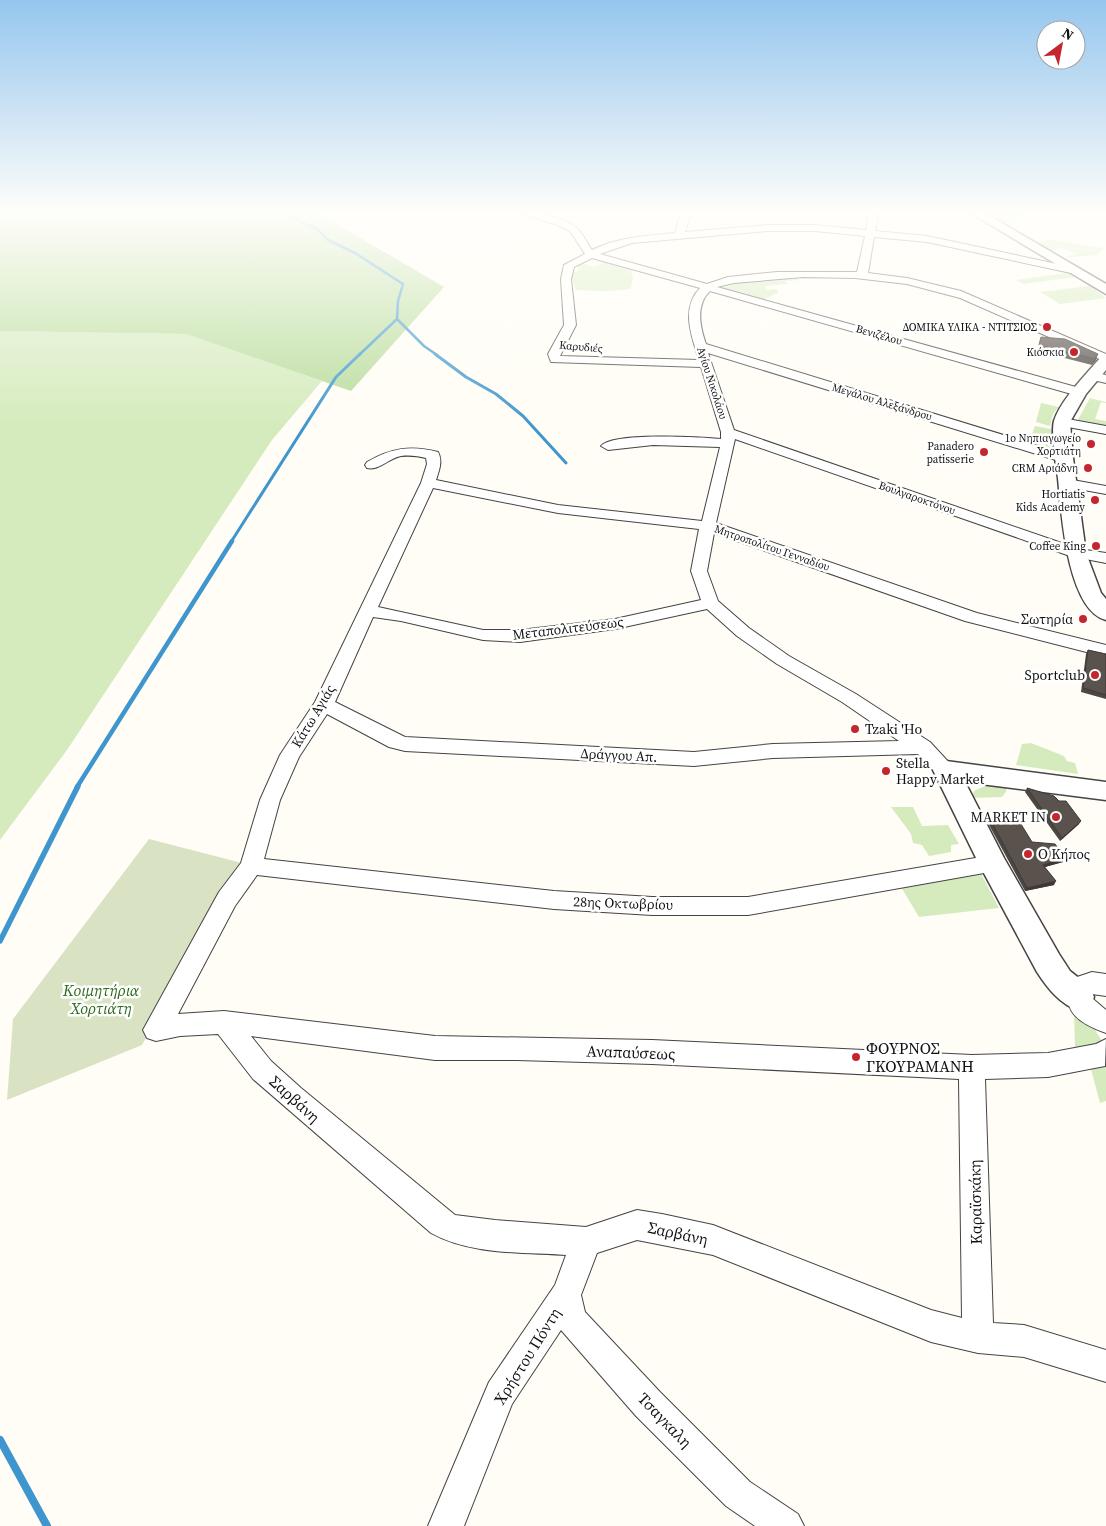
<svg xmlns="http://www.w3.org/2000/svg" width="1106" height="1526" viewBox="0 0 1106 1526" font-family="'Source Serif 4',serif">
<rect width="100%" height="100%" fill="#fffdf5"/>
<path fill="#d5ebbd" d="M983,212H1030L1025,214L1010,229Z
M1049,239L1103,248L1097,255L1063,258L1076,254L1062,248L1050,252L1035,244Z
M593,257L631,268L633,279L630,289L606,291L576,290L570,272H577L579,267L572,266L579,262L593,267L603,263L589,258Z
M1067,273L1075,277L1024,284L1016,280Z
M821,275L822,279L798,278L799,280L785,281L788,284L764,286L768,290L776,289L779,292L761,301L721,288L733,285L732,283Z
M1090,286L1106,298L1060,304L1040,292Z
M0,331L186,334L322,381L272,440L67,750L0,840Z
M1090,398L1106,402V403L1101,402L1095,419L1106,421V428L1076,423Z
M1041,403L1059,407L1053,414L1050,426L1036,422Z
M1035,426L1051,429L1054,452L1018,443L1024,434H1032Z
M1031,743L1064,756L1067,761L1075,763L1078,774L1016,765L1022,744Z
M991,783L1007,784L1006,792L1002,797L971,798L974,791Z
M891,807H913L922,826L948,825L959,844L951,845V852L929,856L922,845L913,843L911,834Z
M978,868L999,908L919,917L898,882Z
M1074,1012L1085,1014L1102,1041V1044L1079,1050L1075,1048Z
M1106,1065V1101L1100,1103L1091,1069Z"/>
<path fill="#b9dc9c" d="M0,212H316L444,287L351,391L186,334L0,331Z"/>
<path fill="#d9e3c4" d="M149,839L242,863L142,1045L7,1100L13,1019Z"/>
<g fill="none" stroke-linecap="round" stroke-linejoin="round">
<path stroke="#3f96cf" stroke-width="2.5" d="M275,212L289,216L317,229L328,240L355,253L403,284L398,301L397,319L424,346L437,355
M359,355L397,319"/>
<path stroke="#3f96cf" stroke-width="3" d="M435,354L466,377L496,394L523,416L566,463
M231,542L336,377L360,354"/>
<path stroke="#3f96cf" stroke-width="4.5" d="M77,787L232,541"/>
<path stroke="#3f96cf" stroke-width="5.5" d="M0,941L78,786"/>
<path stroke="#3f96cf" stroke-width="8" d="M0,1440L47,1526"/>
<defs>
<path id="minor" d="M514,212C531,212 562,216 576,227C582,232 587,243 592,250C618,237 646,236 675,233L681,212H691L685,232L767,225H815L866,230L869,212H879L875,231L927,236L1071,267L1076,270L1071,273L927,242L874,237L868,273L907,278L961,291L1106,354V362L960,298L907,284L855,278L803,277L734,283L717,287L1083,389L1085,392L1079,396L1075,395L710,291C695,305 700,327 706,344L1069,455L1071,458L1064,462L1059,461L708,353L734,430L1079,549L1106,553V563L1070,556L735,439L716,523L977,613L1106,645V657L965,621L714,533L707,571L718,601L749,628L789,656L856,694L930,742L956,770L953,775C937,780 928,764 918,754L773,758L694,766L405,751L389,747L327,714L299,757L280,800L264,859L554,891L652,897H748L993,855L1001,858L1004,864L1001,870L748,915H652L554,909L257,875L235,906L178,1014L224,1011L435,1036L652,1040L972,1055L1048,1053L1096,1044L1106,1039L1105,1066L1048,1077L985,1079L993,1323L1024,1325L1106,1350V1382L1024,1357L978,1353L931,1342L713,1255L637,1240L597,1253L581,1295L585,1312L660,1392L750,1482L798,1514L804,1526H755L726,1506L636,1416L561,1330L512,1404L464,1526H428L489,1382L555,1285L566,1255C522,1252 470,1255 431,1233L253,1079L218,1034L180,1036L156,1041L147,1038L143,1030L219,892L241,863L260,800L280,755L315,702L421,483L427,464L426,458C418,456 410,455 401,456C389,458 379,471 367,468L365,465L367,462C391,448 411,445 438,452C443,461 439,471 436,480L558,505L702,521L720,447L653,445L608,450L601,446C612,432 701,437 721,439V432L701,367L551,362L548,354L564,325L561,279L564,265L585,254L570,231L555,224ZM767,231H815L865,236L857,272H777L728,277L707,284L600,254L632,243ZM592,258L700,288C680,309 692,337 699,360L560,356L576,325L571,279L574,267ZM433,488L558,513L699,529L691,571L701,600L615,619L520,630H483L378,607ZM707,609L737,636L777,664L842,702L899,741L773,744L694,752L405,737L335,702L373,617L401,621L483,640L520,642L615,629ZM251,1036L435,1060H517L652,1064L959,1079L962,1318L931,1310L713,1225L662,1214L637,1210L586,1227L495,1220L455,1215L301,1088L271,1061Z
M1093,372L1106,375V383L1089,379L1087,376Z
M1062,418L1106,426V434L1057,425L1055,422Z
M1067,479L1106,486V494L1062,486L1060,483L1062,480Z
M1092,972L1106,974V996L1092,994V998L1106,1010V1033C1078,1023 1058,1010 1074,978Z"/>
<path id="tertiary" d="M969,212H983L1106,284V294Z
M1106,355V370L1086,394L1070,422L1073,458L1086,553L1101,593L1106,599V620C1067,610 1061,511 1058,478C1056,466 1051,432 1054,421C1060,401 1087,373 1101,357Z
M946,761L1106,782V800L965,782L1004,858L1059,954L1070,971L1090,987L1094,997L1090,1007L1079,1011C1060,1004 1048,989 1037,972L979,864L933,770L937,764Z"/>
</defs>
<use href="#minor" stroke="#444" stroke-width="2"/>
<use href="#tertiary" stroke="#444" stroke-width="3"/>
<use href="#minor" fill="#fff" fill-rule="evenodd"/>
<use href="#tertiary" fill="#fff" fill-rule="evenodd"/>
</g>
<path fill="#4d4742" d="M1041,337L1096,360L1092,365L1037,351Z
M1088,650L1106,654V699L1081,692L1086,654Z
M1027,788L1079,824L1060,841L1025,792Z
M991,821L1032,842L1063,862L1045,867L1054,885L1025,891L989,825Z"/>
<path fill="#3f3936" d="M1098,354L1096,360L1092,365L1094,359Z
M1081,821L1079,824L1060,841L1062,838Z
M1065,858L1063,862L1041,868L1043,865Z
M1056,881L1054,885L1025,891L1027,888Z"/>
<path fill="#5a524d" stroke="#3f3936" d="M1041,337L1065,339L1098,354L1094,359L1039,345Z
M1088,650L1106,654V695L1083,688Z
M1027,788L1054,796L1059,801H1066L1081,821L1062,838Z
M1016,816L1032,842L1055,844L1065,858L1043,865L1056,881L1027,888L991,821Z"/>
<linearGradient id="sky" x2="0" y2="1"><stop stop-color="#95c6ee"/><stop offset="0.5" stop-color="#fffefa"/><stop offset="1" stop-color="#fffefa" stop-opacity="0"/></linearGradient>
<rect width="1106" height="426" fill="url(#sky)"/>
<g fill="#c4262e" stroke="#fff" stroke-width="2">
<circle cx="1047" cy="327" r="5"/>
<circle cx="1074" cy="352" r="5"/>
<circle cx="1091" cy="444" r="5"/>
<circle cx="984" cy="452" r="5"/>
<circle cx="1088" cy="468" r="5"/>
<circle cx="1095" cy="500" r="5"/>
<circle cx="1096" cy="546" r="5"/>
<circle cx="1083" cy="619" r="5"/>
<circle cx="1095" cy="675" r="5"/>
<circle cx="855" cy="729" r="5"/>
<circle cx="886" cy="771" r="5"/>
<circle cx="1056" cy="817" r="5"/>
<circle cx="1028" cy="854" r="5"/>
<circle cx="856" cy="1057" r="5"/>
</g>
<g text-anchor="middle" dominant-baseline="central" stroke-width="5" stroke-linejoin="round" paint-order="stroke">
<g font-size="11" fill="#111" stroke="#fff" text-anchor="end">
<text x="1037" y="327">ΔΟΜΙΚΑ ΥΛΙΚΑ - ΝΤΙΤΣΙΟΣ</text>
<text x="1064" y="352">Κιόσκια</text>
<text x="1081" y="438">1ο Νηπιαγωγείο<tspan x="1081" dy="13">Χορτιάτη</tspan></text>
<text x="974" y="446">Panadero<tspan x="974" dy="13">patisserie</tspan></text>
<text x="1078" y="468">CRM Αριάδνη</text>
<text x="1085" y="494">Hortiatis<tspan x="1085" dy="13">Kids Academy</tspan></text>
<text x="1086" y="546">Coffee King</text>
</g>
<g font-size="11" fill="#111" stroke="#fff">
<text transform="translate(879 335) rotate(16)">Βενιζέλου</text>
<text transform="translate(581 347) rotate(5)">Καρυδιές</text>
<text transform="translate(712 383) rotate(72)">Αγίου Νικολάου</text>
<text transform="translate(882 402) rotate(17)">Μεγάλου Αλεξάνδρου</text>
<text transform="translate(917 498) rotate(19)">Βουλγαροκτόνου</text>
<text transform="translate(772 548) rotate(19)">Μητροπολίτου Γενναδίου</text>
</g>
<g font-size="14" fill="#111" stroke="#fff" text-anchor="end">
<text x="1073" y="619">Σωτηρία</text>
<text x="1085" y="675">Sportclub</text>
<text x="865" y="729" text-anchor="start">Tzaki 'Ho</text>
<text x="896" y="763" text-anchor="start">Stella<tspan x="896" dy="16">Happy Market</tspan></text>
<text x="1046" y="817">MARKET IN</text>
<text x="1038" y="854" text-anchor="start">Ο Κήπος</text>
</g>
<g font-size="14" fill="#111" stroke="#fff">
<text transform="translate(568 628) rotate(-7)">Μεταπολιτεύσεως</text>
<text transform="translate(313 716) rotate(-59)">Κάτω Αγιάς</text>
<text transform="translate(619 755) rotate(3)">Δράγγου Απ.</text>
<text transform="translate(623 903) rotate(2)">28ης Οκτωβρίου</text>
</g>
<g font-size="16" font-style="italic" fill="#2f6b1f" stroke="#fff">
<text x="101" y="990">Κοιμητήρια<tspan x="101" dy="18">Χορτιάτη</tspan></text>
</g>
<g font-size="16" fill="#111" stroke="#fff" text-anchor="start">
<text x="866" y="1048">ΦΟΥΡΝΟΣ<tspan x="866" dy="18">ΓΚΟΥΡΑΜΑΝΗ</tspan></text>
</g>
<g font-size="16" fill="#111" stroke="#fff">
<text transform="translate(631 1052) rotate(2)">Αναπαύσεως</text>
<text transform="translate(295 1099) rotate(42)">Σαρβάνη</text>
<text transform="translate(975 1202) rotate(-91)">Καραϊσκάκη</text>
<text transform="translate(678 1233) rotate(12)">Σαρβάνη</text>
<text transform="translate(527 1356) rotate(-58)">Χρήστου Πόντη</text>
<text transform="translate(665 1420) rotate(46)">Τσαγκαλη</text>
</g>
</g>
<g transform="translate(1061 45) rotate(32)"><circle r="24" fill="#ffffff" stroke="#a0a0a0"/>
<path d="M0-4L9 19L0 12L-9 19Z" fill="#c4262e"/>
<text y="-8" font-size="14" font-weight="bold" text-anchor="middle" fill="#111111">N</text>
</g>
</svg>
